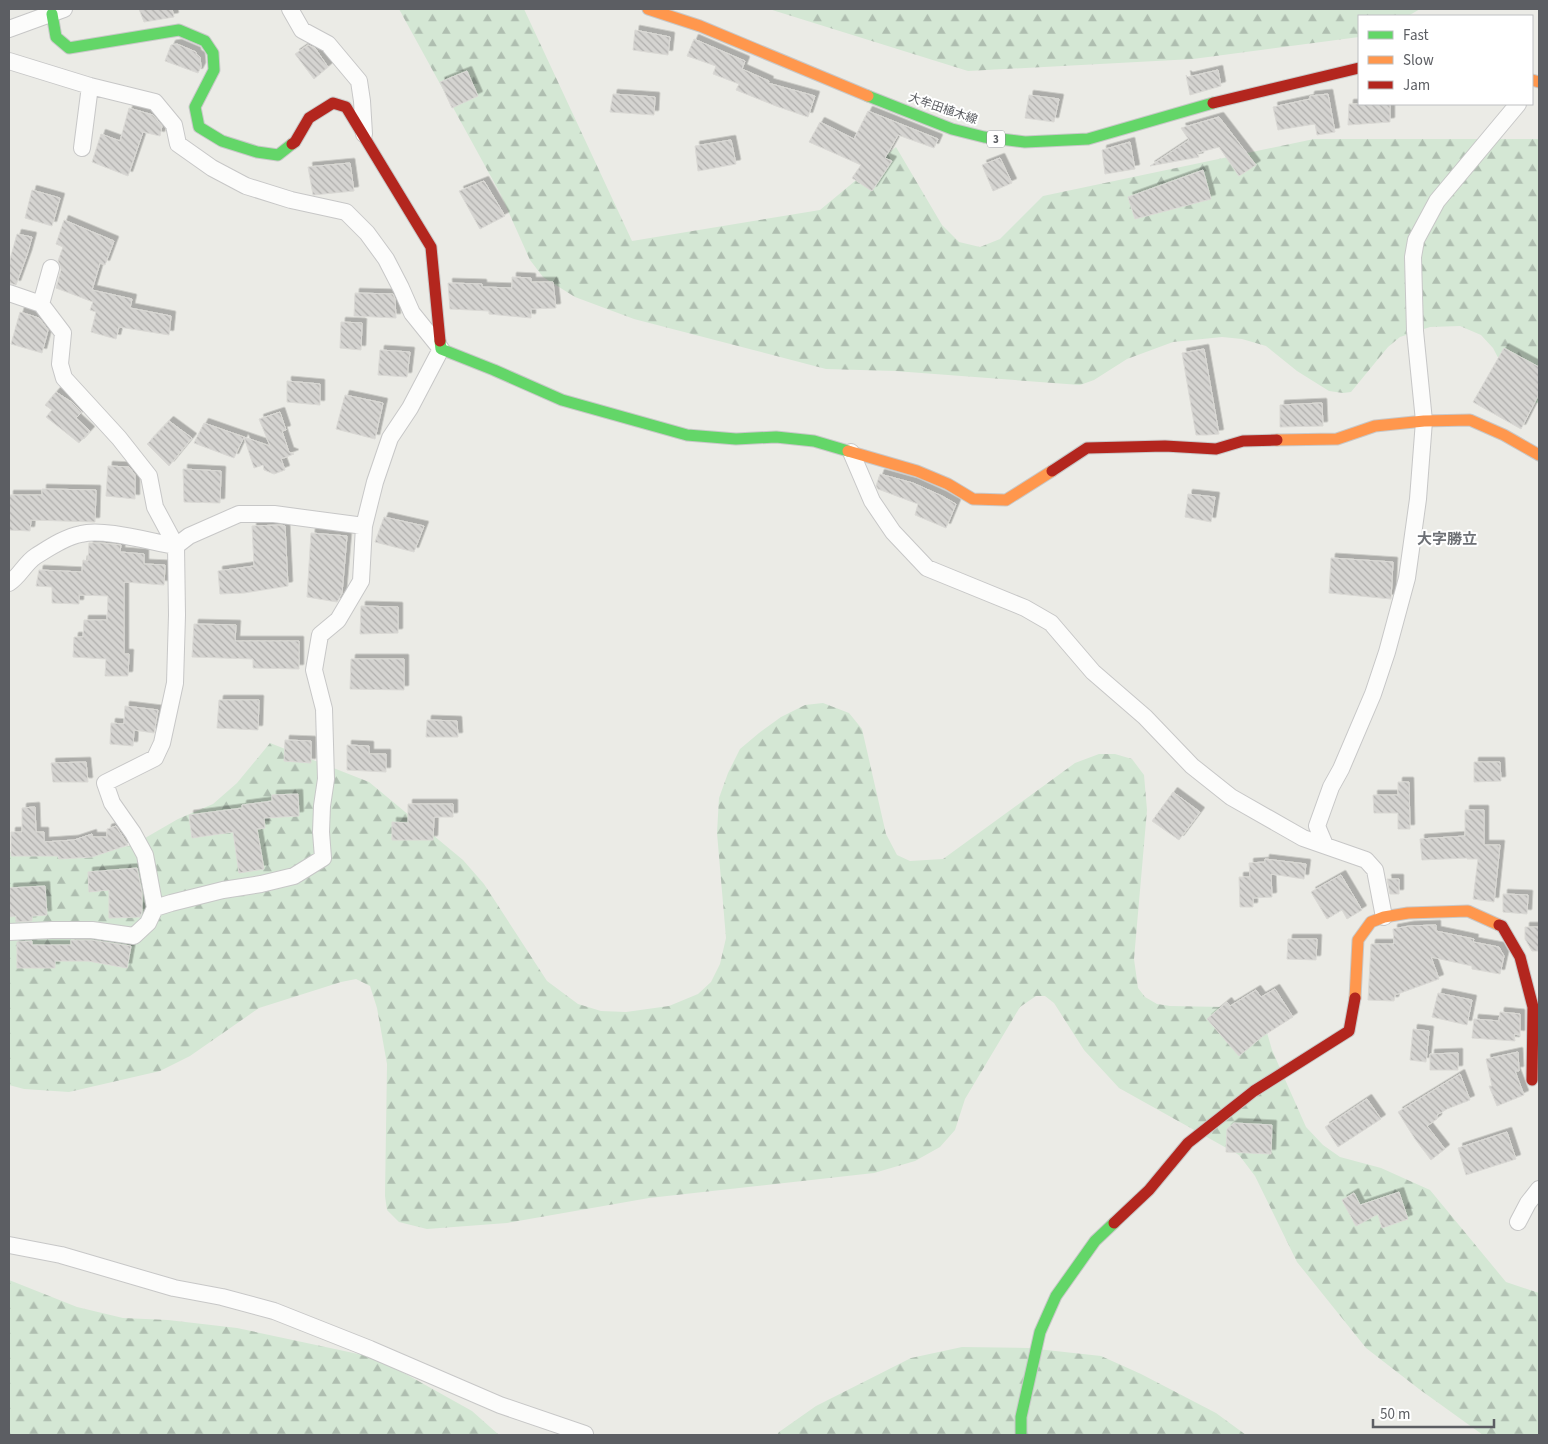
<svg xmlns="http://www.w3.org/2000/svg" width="1548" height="1444" viewBox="0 0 1548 1444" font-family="'Source Sans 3','Noto Sans JP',sans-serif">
<defs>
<pattern id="forest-firs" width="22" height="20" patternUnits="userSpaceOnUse" patternTransform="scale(1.25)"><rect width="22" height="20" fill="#d4e7d4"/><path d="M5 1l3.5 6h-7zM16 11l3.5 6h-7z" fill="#afbeb0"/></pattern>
<pattern id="building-back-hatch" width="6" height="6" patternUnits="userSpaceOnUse" patternTransform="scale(1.25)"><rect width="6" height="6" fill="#d5d4d1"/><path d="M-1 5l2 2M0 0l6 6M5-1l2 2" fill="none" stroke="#b0afad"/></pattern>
<filter id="shadow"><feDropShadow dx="4.5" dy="-4.5" stdDeviation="0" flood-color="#0004"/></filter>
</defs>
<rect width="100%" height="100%" fill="#ebebe6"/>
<path fill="url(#forest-firs)" d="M399,9H524L632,241L820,210L896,147L942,225L959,242L980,247L1000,239L1043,196L1314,139H1539V403L1526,402L1518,396L1493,348L1481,335L1460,326L1430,327L1400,337L1388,347L1351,392L1343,393L1329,391L1297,371L1266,346L1242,339L1222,337L1173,342L1127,359L1094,380L1080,385L895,371L826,369L634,319L575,297L543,277L530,260L501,195Z
M769,9H1420L1408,16H1359V37L1193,59L968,71Z
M823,703L849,713L862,729L886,834L897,855L910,861L943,859L1075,763L1099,754H1115L1132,759L1144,775L1147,810L1134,959L1138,988L1145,997L1157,1004L1170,1006L1224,1007L1266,1029L1272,1050L1306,1127L1323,1145L1340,1157L1381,1168L1430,1190L1506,1282L1539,1293V1435H1483L1419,1389L1366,1348L1297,1262L1255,1176L1239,1155L1119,1088L1084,1050L1054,1003L1045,996H1036L1020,1007L965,1099L955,1130L940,1147L915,1161L874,1173L649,1198L507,1223L427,1229L399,1222L387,1210L385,1196L387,1064L377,1008L370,986L356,979L341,982L259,1008L190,1056L160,1071L69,1092L24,1089L9,1085V852L76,857L133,845L178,819L213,804L237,783L270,743L369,782L463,860L484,884L547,981L578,1004L601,1011L626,1012L669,1006L698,994L711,982L720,964L726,938L717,833L719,798L728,773L740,749L759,733L781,717L805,705Z
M9,1280L77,1307L123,1318L168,1320L237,1328L377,1358L472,1411L499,1435H9Z
M962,1347L1028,1348L1101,1356L1141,1374L1216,1413L1246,1435H777L779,1432L816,1406L911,1358Z"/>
<path fill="url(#building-back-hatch)" stroke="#dad9d5" filter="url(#shadow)" d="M139,9H172L174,17L144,22Z
M635,30L670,37L668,55L633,50Z
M694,39L745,61L742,69L769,81L768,83L815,96L808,117L776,106L736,90L739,84L713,74L716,66L687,56Z
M177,44L196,52V54L200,57L201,67L198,73L165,61L171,45Z
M308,45L315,48L328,67L314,79L295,54Z
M1218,70L1221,86L1190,95L1186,75L1188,77Z
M467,71L478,96L452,108L440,82Z
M613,94L655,97L654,115L610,112Z
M1328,94L1335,132L1317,135L1315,124L1278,130L1273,107L1310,99V96Z
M1029,95L1059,99L1054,122L1025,118Z
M1349,104H1390V122L1348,125Z
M129,108L153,115L162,126L160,136L143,132L128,176L92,162L101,134L120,141Z
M868,111L938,139L934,148L898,135L885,158L892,161L872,191L852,178L861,165L809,142L820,122L854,139Z
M1219,117L1256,165L1239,176L1219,147L1197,153L1199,157L1150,166L1189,140L1181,128Z
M731,140L736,164L698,171L695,146Z
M1130,142L1135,169L1105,174L1102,150Z
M1000,158L1012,183L993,191L982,165Z
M350,163L354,191L313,195L308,167Z
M1203,170L1211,199L1135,219L1128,197Z
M484,181L505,216L480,229L459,191Z
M32,190L60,198L52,226L25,218Z
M64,220L114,241L105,265L100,263L92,290L132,299L130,308L171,316L169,335L119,327L116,339L91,332L96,312L90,310L93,302L56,288L61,270L60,265L58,261L63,247L56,244Z
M17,234L32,237L27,255L16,285L9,283V263Z
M512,277L531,278V282H553L556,308L531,309V318L489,314V311L450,309L448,283L482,284V287L512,288Z
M355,293L393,294L395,299L396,318L354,316Z
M20,312L39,318L48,330L42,353L11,344Z
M341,322L362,323L361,350L340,348Z
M1504,348L1539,367V394L1521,429L1473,402Z
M1204,349L1219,434L1207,435H1196L1182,353Z
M380,350L410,352L407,377L378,375Z
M287,381L320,384V405L287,402Z
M56,392L73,403L82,412L76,418L90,431L79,443L46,417L52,410L45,405Z
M345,395L383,403L375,439L336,429Z
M1322,403L1323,426L1280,427V405Z
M280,412L286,430L282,431L289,452L294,454L281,459L285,470L274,474L264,470L263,465L254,468L244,437L270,446L259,419Z
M169,421L192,438L169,466L147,444Z
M204,423L244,437L234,458L194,443Z
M108,466L129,467L135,475V499L106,496Z
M183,469L221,471L220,503L184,502Z
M880,474L913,483L942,496L956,504L946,528L915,515L918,504L878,489L876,486Z
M42,489L96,490L95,522L31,520L30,531L9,530V495H42Z
M1188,494L1215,497L1211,522L1185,517Z
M384,517L424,526L414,552L375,542Z
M281,525L285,526L288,586L244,593L220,594L218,571L254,566L252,526Z
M311,533L347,536L342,593L337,602L307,597Z
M89,543H101L121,545L120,552L144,554V564L165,565L164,585L124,582V654H129L128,676H105L106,659L73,657L74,637H83L84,620H107L108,596L79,595V604L52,603V587L36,586L39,570L82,572L83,560L88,561Z
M1331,558L1393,562L1391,599L1329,593Z
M361,606L398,607V633L360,634Z
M194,624L236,625L235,641H299V669L253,668V659L192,657Z
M351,659H404V690L350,689Z
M219,700H259L258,730L217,728Z
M125,706L158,710L154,733L134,730L133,746L110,744L111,723L124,724Z
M427,720L457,721L458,737H426Z
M285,740L311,741V763L284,761Z
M347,745L369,746V754H386V772L347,770Z
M86,762L88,782H53L51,763Z
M1474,762H1500L1501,781L1474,782Z
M1398,782H1409L1410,829H1398V813H1374L1373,795H1398Z
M1173,792L1200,812L1179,840L1152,821Z
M298,794L299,816L264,818L265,828L257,829L264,869L239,873L233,832L192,838L189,815L242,808V805L272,801V795Z
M408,804H453V817H434L433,840H392V822L408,823Z
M35,807L36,832H44V842L74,840L92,834V837H107V829L116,826L128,845L92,857L59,859L58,856H11V832H22V808Z
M1465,810H1484V845H1500L1494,902L1473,899L1478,859H1467V858L1422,860L1420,839L1465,836Z
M1265,859L1306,864L1304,879L1271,874L1272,897L1253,898V907H1240L1239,877H1250L1249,863L1265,862Z
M137,868L142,892V912L140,917L109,918V890L89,892L88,872Z
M1341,875L1362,910L1347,919L1342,910L1327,919L1311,892Z
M1387,879H1399V894H1390Z
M45,886L47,915L32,916V921L16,922V916L9,917V888Z
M1503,894L1528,895L1527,914L1503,912Z
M1436,925V931L1474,939L1473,942L1499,947L1504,956L1500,974L1472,969V966L1431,957L1439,979L1395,995L1394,1001L1368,1000L1371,944H1394L1393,929L1409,926Z
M1525,927H1539V951H1532L1525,939Z
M1288,939H1317L1316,960L1287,959Z
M71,940H91L131,946L127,968L88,961H55V968H17V942L32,941V945H71Z
M1275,989L1293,1017L1263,1036L1239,1056L1207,1019L1227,1002L1230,1006L1256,990L1261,997Z
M1438,993L1472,1000L1467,1025L1432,1017Z
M1500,1012L1520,1014V1035L1514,1034L1515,1041L1472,1038L1474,1019L1499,1021Z
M1413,1029L1429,1031L1426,1062L1410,1060Z
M1518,1052L1519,1071H1515L1524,1095L1497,1106L1489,1086H1492L1486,1059Z
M1458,1053V1070H1430V1054Z
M1460,1074L1470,1100L1447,1109L1437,1115V1119L1427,1126L1445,1149L1431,1160L1415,1139L1398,1112Z
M1367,1099L1381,1119L1338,1147L1325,1127Z
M1234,1123L1272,1125L1271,1154L1226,1152L1227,1129Z
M1507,1132L1516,1159L1466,1175L1458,1148Z
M1399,1192L1408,1219L1382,1228L1378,1214L1356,1226L1342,1200L1354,1193L1360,1205Z"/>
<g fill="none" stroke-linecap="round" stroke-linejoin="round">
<defs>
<path id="street" d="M290,9L302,30L328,44L359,81L362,101L364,134
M9,29L64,9
M9,61L90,86L155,102L174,125L178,144L212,168L246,186L291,200L346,212L367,233L386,259L401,288L412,313L441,349L410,408L390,438L375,482L364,526L361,581L338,620L320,635L314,670L324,709L326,779L322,806L321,832L323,858L294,876L261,884L223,890L171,903L155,908
M82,148L90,86
M9,293L41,304L63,333L60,364L64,378L119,438L149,476L155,507L176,546L177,615L175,683L162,743L155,758L105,783L112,803L133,833L145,855L155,908L148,923L134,936L92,930H52L9,932
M41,304L51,268
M851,452L872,501L893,532L927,568L1025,608L1051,623L1093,672L1145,717L1192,766L1231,797L1303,838L1366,860L1375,870L1384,917
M9,583C20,576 25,563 36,556C49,548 65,537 81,534C104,528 151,542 176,546L189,536L239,514H274L364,526
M1325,845L1317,826L1331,787L1341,769L1373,694L1387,652L1407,578L1418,499L1424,421L1415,331L1413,257L1416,240L1437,201L1518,104
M1518,1222L1528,1203L1539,1189
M9,1245L61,1255L174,1288L222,1297L274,1311L370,1349L500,1405L585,1434"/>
<path id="fast" d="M52,14L56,37L69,48L179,30L205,41L213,53L214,70L195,107L199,127L222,141L257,152L278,155L292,144
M868,96L952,129L984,137L1025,142L1088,139L1213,103
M440,341L441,349L494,370L562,400L687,435L736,439L776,437L814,441L848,451
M1021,1435V1417L1040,1332L1056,1296L1095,1241L1114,1223"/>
<path id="slow" d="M648,9L700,26L868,96
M1532,80L1539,82
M1277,440L1337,439L1375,426L1424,421L1470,420L1504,435L1539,455
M848,451L917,471L948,484L973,499L1006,500L1052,471
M1355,998L1358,940L1371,922L1384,917L1408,913L1468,911L1499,925"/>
<path id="jam" d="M1213,103L1359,68
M292,144L295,142L309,118L333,103L346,107L431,247L440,341
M1052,471L1087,448L1165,446L1216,449L1243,441L1277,440
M1499,925L1502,926L1520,957L1533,1007L1532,1080
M1114,1223L1149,1190L1188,1143L1254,1091L1349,1031L1355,998"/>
</defs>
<use href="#street" stroke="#c7c7c7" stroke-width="18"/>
<use href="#fast" stroke="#c8c8c8" stroke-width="13"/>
<use href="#slow" stroke="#c8c8c8" stroke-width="13"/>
<use href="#jam" stroke="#c8c8c8" stroke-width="13"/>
<use href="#street" stroke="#fcfcfb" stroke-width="16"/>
<use href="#fast" stroke="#63d668" stroke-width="11"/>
<use href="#slow" stroke="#ff974d" stroke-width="11"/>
<use href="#jam" stroke="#b3261e" stroke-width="11"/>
</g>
<g text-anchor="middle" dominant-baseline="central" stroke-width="4" stroke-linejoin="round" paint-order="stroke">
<rect fill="#fff" stroke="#8d8e92" stroke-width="1" x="987" y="130.5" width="18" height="17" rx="4"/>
<g font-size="11" font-weight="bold" fill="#5c5e63">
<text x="996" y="139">3</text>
</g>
<g font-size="12" fill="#5c5e63" stroke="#fff">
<text transform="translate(943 109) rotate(19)">大牟田植木線</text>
</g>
<g font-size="15" font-weight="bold" fill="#6d7075" stroke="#fff">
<text x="1447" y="539">大字勝立</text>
</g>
</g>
<rect width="1548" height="1444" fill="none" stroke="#5c5e63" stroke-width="20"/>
<rect x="1358" y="15" width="175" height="90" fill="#ffffff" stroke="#bebfc1"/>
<rect x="1368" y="31" width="25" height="8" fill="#63d668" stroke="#bebfc1"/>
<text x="1403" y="40" font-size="15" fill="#5c5e63">Fast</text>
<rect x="1368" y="56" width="25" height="8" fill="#ff974d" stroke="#bebfc1"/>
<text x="1403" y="65" font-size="15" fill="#5c5e63">Slow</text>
<rect x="1368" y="81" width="25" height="8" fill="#b3261e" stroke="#bebfc1"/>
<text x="1403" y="90" font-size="15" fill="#5c5e63">Jam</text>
<path d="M1373 1419v8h121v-8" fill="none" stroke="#5c5e63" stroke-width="2.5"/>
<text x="1380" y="1419" font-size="15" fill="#5c5e63" stroke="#ffffff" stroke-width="4" paint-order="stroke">50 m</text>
</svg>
